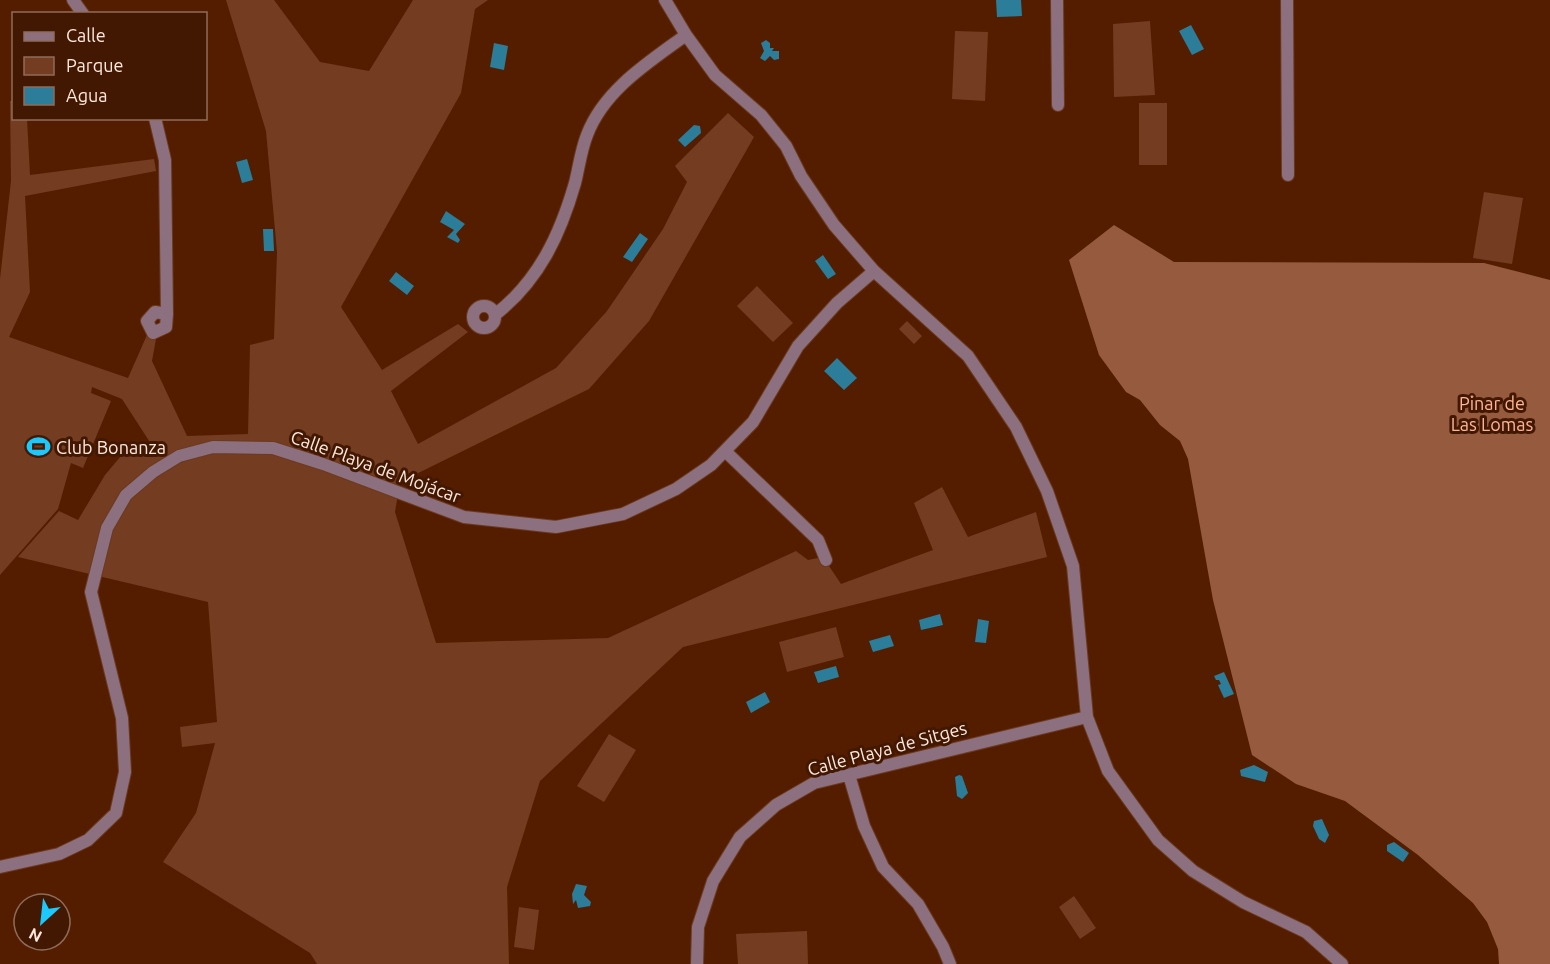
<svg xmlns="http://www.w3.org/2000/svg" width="1550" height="964" viewBox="0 0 1550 964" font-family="Ubuntu,sans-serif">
<rect width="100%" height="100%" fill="#541d00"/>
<path fill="#743c21" d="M226,0H274L320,62L369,71L413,0H488L475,9L461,93L341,307L382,370L458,324L468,332L391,391L418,444L556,368L607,311L663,229L687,182L675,166L728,113L754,137L649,321L589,389L400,482L395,512L436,643L608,638L796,551L808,560L823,557L841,584L933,550L914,503L942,487L968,537L1036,512L1047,557L683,647L540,781L507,887L509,964H317L310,953L163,862L196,813L215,743L182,747L180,727L217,722L208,602L18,557L59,511L78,520L105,475L131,444L143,454L153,447L122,399L92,387L91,393L111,401L83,468L71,463L58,509L0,575V279L11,181L10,101H13L14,118L27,119L30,175L154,159L156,171L25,196L30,292L9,337L128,378L147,335L156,339L152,361L187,436L248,434L250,345L274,339L277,252L266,131Z
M1150,21L1155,95L1114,97L1113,24Z
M955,31L988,32L985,101L952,99Z
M1139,103H1167V165H1139Z
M1484,192L1523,198L1512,264L1473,258Z
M757,286L793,323L773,342L737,306Z
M907,321L922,336L914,344L899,329Z
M836,627L844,657L787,672L779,642Z
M609,734L636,750L604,802L577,786Z
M1074,896L1096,928L1080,939L1059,907Z
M519,907L539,910L534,950L514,947Z
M807,931L808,964H738L736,934Z"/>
<path fill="#965b3f" d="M1114,225L1174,262L1484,263L1550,280V964H1499L1498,949L1487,922L1473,903L1418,855L1345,801L1296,784L1252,755L1213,600L1188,459L1180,441L1160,425L1140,400L1126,392L1099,355L1069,260Z"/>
<path fill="#2b7d99" d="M996,0H1021L1022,16L997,17Z
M1191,25L1204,49L1192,55L1179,31Z
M766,40L770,43V48H774L772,51H779V59L774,60L770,56L765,61L760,58L764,51L761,43Z
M494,43L508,46L504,70L490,67Z
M694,125L700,126L701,133L685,147L678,140Z
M247,159L253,180L242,183L236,162Z
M446,211L465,224L456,234L460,240L458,243L447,237L454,230L440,222Z
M263,229H273L274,251H264Z
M640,233L648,239L632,262L623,257Z
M823,255L836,274L828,279L815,261Z
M396,272L414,286L407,295L389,281Z
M837,358L857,378L844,390L824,371Z
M940,614L943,625L921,630L919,620Z
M978,619L989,621L986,643L975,642Z
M890,635L894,646L873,652L869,641Z
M836,666L839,677L818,683L814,672Z
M1224,672L1234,694L1224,698L1218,685L1221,684L1219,680H1216L1214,676Z
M765,692L770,702L751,713L746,702Z
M1254,765L1268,772L1265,782L1241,776L1240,770Z
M959,775L962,776L968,793L962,799L957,796L955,777Z
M1322,819L1329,835L1325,843L1319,839L1313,826L1314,821Z
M1394,842L1409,853L1403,862L1387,851V845Z
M576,884L587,886L584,895L591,902L590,906L578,908L576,900L573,904L572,894Z"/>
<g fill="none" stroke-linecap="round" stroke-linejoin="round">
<defs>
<path id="street" d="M73,0L83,14
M665,0L686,35L715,75L761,115L786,146L801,176L834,225L874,271L968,356L1016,427L1047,491L1073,566L1087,717L1108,771L1158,840L1193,871L1243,902L1306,932L1342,964
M1057,0L1058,105
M1287,0L1288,175
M155,118L165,160L167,314L166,327L153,333L147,321L155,312L167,314
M473 317a11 11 0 1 1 22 0a11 11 0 1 1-22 0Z
M496,314C539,280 560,235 575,183C579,167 581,150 587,135C604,90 649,62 686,35
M725,451L818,540L826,560
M849,775L864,826L883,867L918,904L943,947L950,964
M0,867L59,854L88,840L116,813L125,772L122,718L91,592L107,528L126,495L153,472L179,456L213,447L273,448L323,464L464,517L556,527L623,514L676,489L711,465L753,422L798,346L837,303L874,271
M697,964L698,927L713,881L740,837L776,805L814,783L1087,717"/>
</defs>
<use href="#street" stroke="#6c3a1f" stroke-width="14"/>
<use href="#street" stroke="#8c707f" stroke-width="12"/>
</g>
<defs>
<symbol id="stadium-bare" viewBox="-9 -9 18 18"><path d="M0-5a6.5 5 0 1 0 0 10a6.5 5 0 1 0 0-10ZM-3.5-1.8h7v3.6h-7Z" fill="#1cc9fc" stroke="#431802" stroke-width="2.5" paint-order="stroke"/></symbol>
</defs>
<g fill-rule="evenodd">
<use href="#stadium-bare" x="22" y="430" width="33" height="33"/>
</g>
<g text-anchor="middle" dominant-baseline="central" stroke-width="6" stroke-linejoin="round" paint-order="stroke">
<g font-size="18" fill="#fdb695" stroke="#431802">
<text x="1492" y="403">Pinar de<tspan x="1492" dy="21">Las Lomas</tspan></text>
</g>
<g font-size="18" fill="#ffe9df" stroke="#431802" text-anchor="start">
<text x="56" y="447">Club Bonanza</text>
</g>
<g font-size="18" fill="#ffe9df" stroke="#431802">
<text transform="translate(376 466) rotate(20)">Calle Playa de Mojácar</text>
<text transform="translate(887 748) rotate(-15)">Calle Playa de Sitges</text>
</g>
</g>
<rect x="12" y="12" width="195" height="108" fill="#431802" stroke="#8e6c5a" stroke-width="1.5"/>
<rect x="24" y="32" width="30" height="9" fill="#8c707f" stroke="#8e6c5a" stroke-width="1.5"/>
<text x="66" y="42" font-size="18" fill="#ffe9df">Calle</text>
<rect x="24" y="57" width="30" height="18" fill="#743c21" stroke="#8e6c5a" stroke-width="1.5"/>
<text x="66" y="72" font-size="18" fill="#ffe9df">Parque</text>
<rect x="24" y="87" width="30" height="18" fill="#2b7d99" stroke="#8e6c5a" stroke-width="1.5"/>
<text x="66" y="102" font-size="18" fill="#ffe9df">Agua</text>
<g transform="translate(42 922) rotate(207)"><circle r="28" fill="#431802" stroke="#8e6c5a" stroke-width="1.5"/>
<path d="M0-4.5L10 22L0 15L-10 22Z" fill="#1cc9fc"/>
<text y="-9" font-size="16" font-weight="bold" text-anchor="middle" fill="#ffe9df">N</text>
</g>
</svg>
